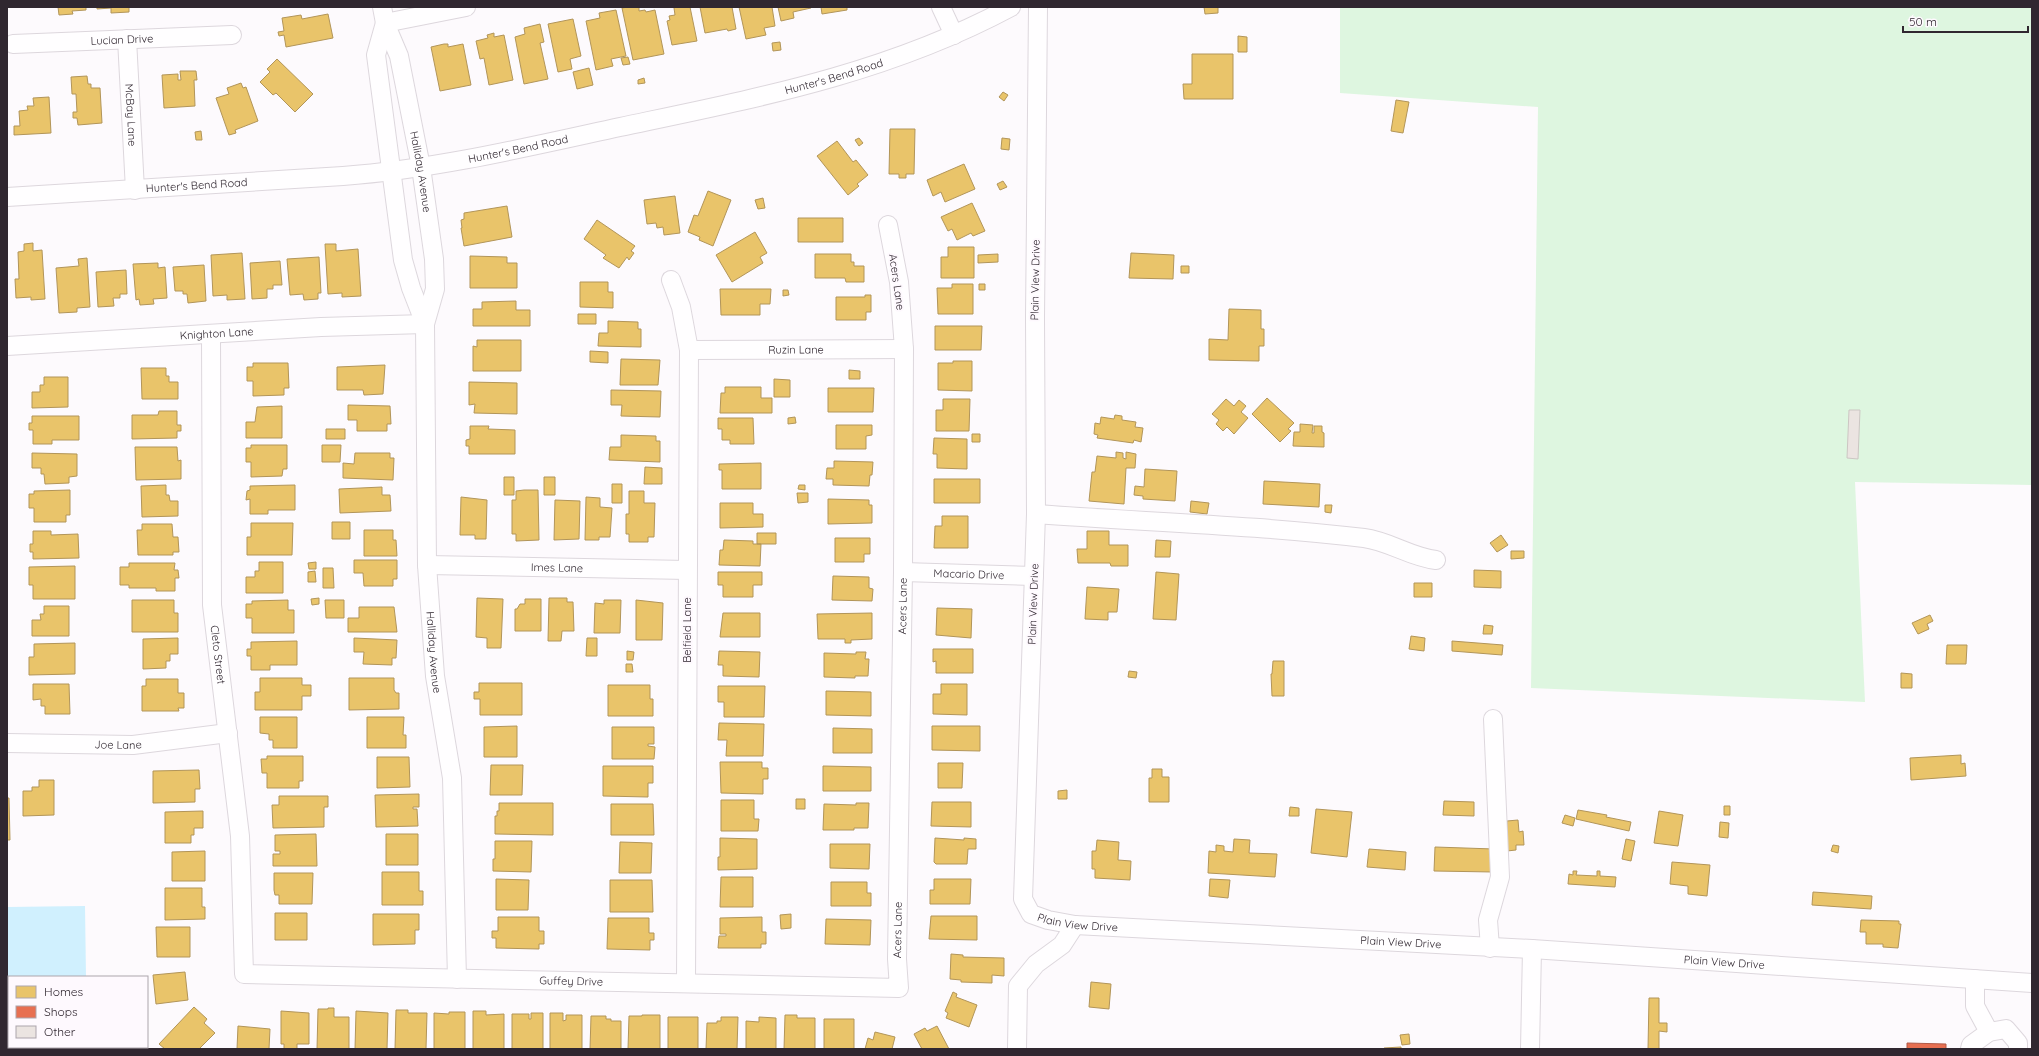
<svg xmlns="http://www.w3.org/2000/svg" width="2039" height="1056" viewBox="0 0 2039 1056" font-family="Quicksand,sans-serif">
<rect width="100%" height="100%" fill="#fdfafd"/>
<path fill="#def6e0" d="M1340,7H2032V485L1855,482L1865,702L1531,688L1538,107L1340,93Z"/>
<path fill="#d0f0fe" d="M85,906L86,977H9V1047H86V1049H7V907Z"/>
<path fill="#e9c46a" stroke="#b29559" d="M58,7H86V10L72,11L73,14L59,15Z
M97,7H129V12L111,13V8L97,9Z
M628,7H639V11L645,10L646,12L655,10L664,54L633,60L622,8Z
M690,7L697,41L672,45L667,21L670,20L669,16L675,15L674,8L675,7Z
M700,7H732L736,29L728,31L727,29L705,33Z
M739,7H772L775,26L764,28L766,35L746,39Z
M778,7H811V8L793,12L794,18L781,21Z
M821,7H847V10L822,14Z
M1204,7H1218V13L1205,14Z
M616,10L626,56L611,59L613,66L596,70L586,21L600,18L599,13Z
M328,14L333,38L286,47L284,35L279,36L278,32L284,31L282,18L301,15L302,19Z
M573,19L581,56L570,59L572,69L558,72L548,24Z
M540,24L544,42L540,43L548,79L524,84L515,37L525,34L524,28Z
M494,33V37L504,35L513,80L489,85L484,58L480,59L476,41L488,38L487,35Z
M1238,36L1247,37V52H1238Z
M780,42L781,50L773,51L772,43Z
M444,44H448V47L463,44L471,85L440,91L431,47Z
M1192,54H1233V99H1184L1183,84H1192Z
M628,57L630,64L623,65L621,58Z
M277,59L313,94L295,112L276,93L273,95L260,82L270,72L267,69Z
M589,68L593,85L577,89L573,72Z
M180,71H196L197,80H194L195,106L164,108L162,75L178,74V80H181Z
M87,76L88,84H91V88H100L102,123L78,125L77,118H73V112H77L76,94H72L71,77Z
M644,78L645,83L638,84V80Z
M241,83L243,88L246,87L258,121L235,130L236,133L229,135L216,98L229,94L227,88Z
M1003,92L1008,95L1004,101L999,97Z
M49,97L51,133L14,135V126H20L19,111L28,110L27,106H34L33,98Z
M1396,100L1409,102L1403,133L1391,131Z
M890,129H915L914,174H906V178H899V174H889Z
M201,131L202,140H196L195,132Z
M859,138L863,143L859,146L855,140Z
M1002,138L1010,139L1009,150L1001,149Z
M837,141L853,162L856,160L868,175L857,184L859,186L848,195L817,156Z
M964,164L975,189L945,202L941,192L933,196L927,180Z
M1003,181L1007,187L1000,190L997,184Z
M708,191L731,200L713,246L699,240L700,237L688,232L694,215L698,216Z
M675,196L680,233L664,235L663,227L657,228L656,223L647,224L644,200Z
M763,198L765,208L758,209L755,200Z
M972,203L985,231L973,236L971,233L957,240L952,229L948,231L941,217Z
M507,206L512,237L464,246L461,228H462L461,220L464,219V213Z
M798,218H843V242H798Z
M597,220L635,246L631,251L634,253L629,260L627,257L619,268L603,258L606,255L584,239Z
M755,232L767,253L760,257L763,263L732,282L716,255Z
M33,243V251L42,250L45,299L31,300V297L16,298L15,279H19L18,252L24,251V244Z
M325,244H336V251L358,249L361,296L342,297V293L328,294Z
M948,247H974V278H941V257H948Z
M242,253L245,299L227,300V295L213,296L211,255Z
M1131,253L1174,255L1173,279L1129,278Z
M815,254H851V262H854V266H864V282H846L845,278H815Z
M998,254V262L978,263V255Z
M470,256L507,257V263H517V288H470Z
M319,257L321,293H318V299L304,300L303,294L290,295L287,259Z
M87,258L90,307L77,308V312L59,313L56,268L79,266L78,259Z
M280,261L282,285H273V289H267V298L252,299L250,263Z
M158,263V268L165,267L167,298L153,299L154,304L140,305L139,299L136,300L133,264Z
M204,265L206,301L188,303L187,294H183V291H175L173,267Z
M1181,266H1189V273H1181Z
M126,270L127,294H120V298H113L114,306L98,307L96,272Z
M580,282H608V292H613V308L580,307Z
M952,284H973V314H938L937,288H952Z
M979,284H985V290H979Z
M720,289H771L770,304H760V315H721Z
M783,290H788L789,295L783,296Z
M865,295H871V312H866V320H836V297H865Z
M516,301V310H530V326H473V309H482V302Z
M1229,309L1261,310V329H1264V346H1259V361L1209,360V339L1228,340Z
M578,314H596V324H578Z
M608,321L638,322V329H641V347L598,346L599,333H608Z
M935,326H982L981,350H935Z
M477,340H521V371H473V346L477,347Z
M590,351L608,352V363L590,362Z
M621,359L660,360L658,385H620Z
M953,361H972V391L938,390V363H953Z
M253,363H288L289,388H284V395L253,396V381H247V367H253Z
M385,365L383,394L364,395L363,390H337V367Z
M141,368H166V376H169V382H178V399H142Z
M849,370L860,371V379H849Z
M44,377H68V407L32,408V392H40V385H44Z
M774,379L790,380V397H774Z
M469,382L517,383V414L474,413L475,404L469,405Z
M725,387H761V398H772V413H720L721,393H725Z
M828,388H874L873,412H828Z
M611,390L661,391L660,417L621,416L622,405H611Z
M1267,398L1294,423L1288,429L1291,431L1280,442L1252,414Z
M943,399H970L969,431H936V410H943Z
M1226,399L1234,406L1239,400L1246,406L1241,412L1248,418L1234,434L1227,427L1223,431L1216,424L1219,420L1212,414Z
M348,405L390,406L391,424H387V431H357V420H348Z
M282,406V438H246V422H255L257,407Z
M159,411H177V425H181V431H177V438L132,439V415H158Z
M1115,415L1122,416V420L1136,422L1135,427L1143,428L1141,442L1134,440L1133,443L1097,438L1098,435L1094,434L1095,423L1100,424L1101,417L1114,419Z
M32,416H79V440H52V444H33V430H29V423H32Z
M795,417L796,423L788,424V418Z
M718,418H753L754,444H730V440H722V429H718Z
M1300,424L1313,425L1312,433H1314V426H1322V432L1324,433V447L1293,446L1294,432H1300Z
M836,425H872V435L866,436V449H836Z
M470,426H489L488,429L515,430V454H469V446H466V440L470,439Z
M326,429H345V439H326Z
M972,434H980V442H972Z
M621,435L656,436V441H660V462L609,460L610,447H621Z
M934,438L967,439V469L937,468V454H933Z
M251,445H287V469H283L282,476L251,477V462H246V448H251Z
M322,445H341L340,462H322Z
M135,447H177L178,461L181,460V479L136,480Z
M1116,452L1123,453V458L1126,459V452L1136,454L1135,468H1126L1124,504L1089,501L1092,472H1095L1097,456L1116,458Z
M32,453L77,454V476L69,477V483L45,484L44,474H41V468H32Z
M355,453H390V458H394L393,480L343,478V463L354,464Z
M834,461L873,462L872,475H870L869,486L833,485V479H826L827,468H834Z
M761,463V489H722V470H719V464Z
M645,467L662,468V484H644Z
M1145,469L1177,471L1175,501L1143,499V496L1134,495L1135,486L1144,487Z
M504,477H514V495H504Z
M544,477H555V495H544Z
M934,479H980V503H934Z
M1264,481L1320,484L1319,507L1263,504Z
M612,484H622V503H612Z
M166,485V495H169L170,501H178V516L142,517L141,486Z
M295,485V510H268V514H250V499L246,500L247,491L250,490V486Z
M799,485H805V490L798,489Z
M382,487V495H390L391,511L340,513L339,489Z
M70,490V515H66V522H34V508H29V494H34V491Z
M524,490H538L539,540L516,541V534H512V500H516V491Z
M629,491H644V503H655L654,537H648V542H629V534H626V514H629Z
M797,493H808V502L798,503Z
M461,497L487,500L486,539H475V535H460Z
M586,497L600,498V507L612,508L610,537H599V540H585Z
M828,499L869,500V505H872V523L828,524Z
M555,500L580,501L579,539L554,540Z
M1191,501L1209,503L1207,514L1190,512Z
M720,503H753V514H763V527L720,528Z
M1325,505H1332L1331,513L1325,512Z
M942,516H968V548H934L935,526H942Z
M332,522H350V539H332Z
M251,523H293L292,555H247V537H251Z
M142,524H172L173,537H178L179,552H173V555H138L137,530H142Z
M364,530H393V540H396L397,556H364Z
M33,531H51V535L78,534L79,558L33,559V552H30V544H33Z
M1087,531H1109V545H1128V566H1111L1110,563H1078L1077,549H1087Z
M757,533H776V544H757Z
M1501,535L1508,545L1497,552L1490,543Z
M835,538H870V554H864V562H835Z
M724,540L753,541V544H761L760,566L719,565L720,550H723Z
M1156,540L1171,541L1170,557H1155Z
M1511,551H1524V558L1511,559Z
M354,560H397V579H393V586H364L363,573H354Z
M259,562H283V593H246V577H255V571H259Z
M316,562V569H309L308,563Z
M129,563H175L174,570H178L179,578H175V591H156V588H129V585H120V567H129Z
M75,566V599H33V585H29V567Z
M323,568H333L334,588H323Z
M1474,570L1501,571V588L1474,587Z
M315,571L316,582H308V572Z
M718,572H762V585H753V597H723V585H718Z
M1156,572L1179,574L1176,620L1153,619Z
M833,576L869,577V588L873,589L872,601L832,600Z
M1414,583H1432V597H1414Z
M1087,587L1119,589L1117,612H1108V620L1085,619Z
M319,598V604L312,605L311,599Z
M477,598L503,599L501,648H487V638L476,637Z
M549,598H567V602H573L574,631H562L561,641H548Z
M525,599H541V631H515V609H517L520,604H525Z
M132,600H174V613H178V632H132Z
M288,600V610H294V633H252V618H246V604H252V601Z
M325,600H344V618H326Z
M604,600H621L620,633H594L595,603L604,604Z
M636,600L663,603L662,640H636Z
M44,606H69V636H32V620H41L40,614H44Z
M359,607H394L397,632H348V618H359Z
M937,608L972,609L971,638L936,635Z
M723,613H760V637H720Z
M872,613V639L851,640V643H845V639H818L817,614Z
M1930,615L1933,621L1927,624L1929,629L1918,634L1912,623Z
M1484,625L1493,626L1492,634H1483Z
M1411,636L1425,638L1424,651L1409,649Z
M178,638V654H170V661H166V668L143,669V639Z
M354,638L397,640L396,658H392V665L363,664L364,652H354Z
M587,638H597V656H586Z
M297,641V665H270V670H251V656H247V649H251V642Z
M1452,641L1503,645L1502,655L1452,651Z
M75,643V674L29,675V657H34V644Z
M1947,645H1967L1966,664H1946Z
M933,649H973V673H936V661L933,662Z
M627,651L634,652L633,660H627Z
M719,651L760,652L759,677L723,676V665H718Z
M856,652H866L865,659H869L868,676H855V678L824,677V653L856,654Z
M1273,661H1284V696H1272L1271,674H1272Z
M626,664H632L633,672H626Z
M1129,671L1137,672L1136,678L1128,677Z
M1901,673L1912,674V688H1901Z
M260,678H302V685H311V696H302V710H255V692H260Z
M349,678H394V690L396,693H399V709L349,710Z
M146,679H178V693H184V708H178L179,711H142V686H146Z
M479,683H522V715H480V699H474V692H479Z
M33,684H69L70,714H45V706H41V699L33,700Z
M941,684H967V715L933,714V694H941Z
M608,685H650V699H653V716H608Z
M718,686H765L764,717H724V702H718Z
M826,691L871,692V716L826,715Z
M260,717H297V748H273V740H269V734L260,733Z
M367,717H404L403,735H406V748H367Z
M719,723L764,724L763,756H726L727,740H718Z
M517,726V757H484V727Z
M932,726H980V751L932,750Z
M612,727H654V744H648V746L655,747L654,759H612Z
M833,728L872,729V753H833Z
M1961,755V764L1965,763L1966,776L1911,780L1910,758Z
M267,756H303V781H299V788H267V773H262L261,759H267Z
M377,757H409L410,787L377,788Z
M720,762H762V768H768V779H763V794L721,793Z
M938,763H963L962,788H938Z
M491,765H523L522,795H490Z
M603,766H653V783H648V797L603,796Z
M823,766L871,767V791H823Z
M1152,769H1162V777H1169V802H1149V778H1152Z
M199,770L200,789H195V802L153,803V771Z
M39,780H54V815L23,816V791H32V787H39Z
M1067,790V799H1058V791Z
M419,794V807H413V809H417L418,826L376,827L375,795Z
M279,796H328V807H324V827L273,828L272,805H279Z
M7,798H9L10,840H7Z
M796,799H805V809H796Z
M721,800H754V819H759L758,831H721Z
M1444,801L1474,802V816L1443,815Z
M932,802H971V827L931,826Z
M499,803H553V835L495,834V816H497V811H499Z
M856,803H869L868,828H854V830H823L824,804L856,805Z
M611,804H653L654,835H611Z
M1724,806H1730V815H1724Z
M1290,807L1299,808V816H1289Z
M1316,809L1352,812L1347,857L1311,853Z
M1578,810L1607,815L1606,817L1631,822L1629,831L1576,819Z
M203,811V828H194V835H191V843H165V812Z
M1659,811L1683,815L1678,846L1654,843Z
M1565,815L1575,818L1573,826L1562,823Z
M1518,820L1519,832L1523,831L1524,845H1516V850L1507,851V821Z
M1720,822L1729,823L1728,838L1719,837Z
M316,834L317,866H273V854H280V851H275V835Z
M386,834H418V865H386Z
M720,838L757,839V869L718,870V857H720Z
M935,838L964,840V838L976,839V849H968L967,864H936L934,862Z
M1234,839L1250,840L1249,853L1277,854L1275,877L1208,873L1209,851L1216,852V845L1224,846V851L1233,852Z
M1626,839L1635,841L1631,861L1622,859Z
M1097,840L1119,842L1118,860L1131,861L1130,880L1095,878V869H1092V851H1096Z
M495,841H532L531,872L493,871V859H495Z
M620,842L652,843L651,873H619Z
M830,844H870L869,869L830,868Z
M1833,845L1839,846L1838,853L1831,851Z
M1435,847L1494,849L1493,872L1434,871Z
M1369,849L1406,852L1405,870L1367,867Z
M205,851V881H172V852Z
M1672,862L1710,865L1707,896L1688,894V886L1670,884Z
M1573,871H1577L1576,875L1597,876V871H1600V876L1616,877L1615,887L1568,884L1569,874L1573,875Z
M382,872H419V891H423V905H382Z
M274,873H313L312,904H279V895H275L274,890Z
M721,877H753V907H720Z
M496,879L529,880L528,910H496Z
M934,879H971L970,904H930V890H934Z
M1210,879L1230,880L1228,898L1209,896Z
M610,880H652L653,912H610Z
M831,882H867V893H871V906H831Z
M165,888H202V907H205V919L165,920Z
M1813,892L1872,896L1871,909L1812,905Z
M275,913H307V940H275Z
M373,914H419V930H415V944L373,945Z
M791,914V928L781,929L780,915Z
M931,916H977V940L929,939Z
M498,917H539V931H544V944H539V949L496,948V938H492V931H498Z
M762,917V932H766V944H761V948H718L719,936H726V934H720V918Z
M608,918H649V933H654V940H650V950L607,949Z
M826,919L871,920L870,945L825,944Z
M1861,920L1899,921V924H1901L1898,948L1883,947V944H1866V932H1860Z
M156,927H190V957H157Z
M951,954L963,955V957L1004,958V976L992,975V983L961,982V980L950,979Z
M185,972L188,1000L156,1004L153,975Z
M1091,982L1111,984L1109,1009L1089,1007Z
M953,992L957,994L956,997L977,1005L969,1027L946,1018L948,1013L945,1011Z
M1649,998H1659V1023H1667V1032L1659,1031V1049H1648Z
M194,1007L207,1019L204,1023L215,1033L199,1049H165L159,1044Z
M328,1008H334V1017H349V1049H317L318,1009H328Z
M396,1010H408V1013H427L426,1049H395Z
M281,1011L309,1013V1044H297V1049H284V1044H281Z
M356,1011L388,1013L387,1049H355Z
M473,1011H486V1015L504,1014V1049H473Z
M449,1012H465V1049H434V1013L449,1014Z
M531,1013H543V1049H512V1014H529V1019H531Z
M550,1013H563V1021L566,1020V1015H582V1049H550Z
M642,1015H660V1049H628L629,1016H642Z
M785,1015H797V1018H815V1049H784Z
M591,1016H606V1019H611V1021H621V1049H590Z
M668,1017H698V1049H668Z
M721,1017H738L737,1049H706L707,1023H717V1021H721Z
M759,1017L776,1018V1049H746V1021L759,1022Z
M824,1019H854V1049H824Z
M238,1026L270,1029L269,1049H237Z
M937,1026L949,1049H922L914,1034L925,1028L927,1031Z
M875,1032L895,1037L892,1049H865L868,1038L873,1040Z
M1409,1034L1410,1044L1402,1045L1400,1035Z
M1401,1047V1049H1384V1048Z"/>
<path fill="#e76f51" stroke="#b05947" d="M1907,1043L1946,1044V1049H1907Z"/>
<path fill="#ebe4e1" stroke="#ccc6c3" d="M1849,410H1860L1858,459L1847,458Z"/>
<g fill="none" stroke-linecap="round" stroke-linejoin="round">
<defs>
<g id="minor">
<path id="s1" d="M382,7L385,23L399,56L421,167L434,259L435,289L425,324L427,565L435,676L452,778L457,979"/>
<path d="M941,7L954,35"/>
<path id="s2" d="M1038,7L1035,318L1036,514L1023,899L1031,914L1048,920L1075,925L1532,949L2032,983"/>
<path d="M385,23L376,55L403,260L411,288L425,324"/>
<path d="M385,23L466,7"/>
<path id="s3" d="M127,39L135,190"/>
<path id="s4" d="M13,44L232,35"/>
<path id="s5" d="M7,197L343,176C436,169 528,147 620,127C757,98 886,74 1011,7"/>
<path d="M671,280L681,307L689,350L686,982"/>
<path id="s6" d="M211,335L212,605L240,836L244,974L899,988L897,959L903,572L904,349L899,282L888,225"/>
<path id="s7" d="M7,346L321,327L425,324"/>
<path id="s8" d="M689,350L904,349"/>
<path d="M1036,514C1145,522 1255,525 1364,538C1389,541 1410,557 1436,560"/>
<path id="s9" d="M427,565L687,570"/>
<path id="s10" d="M903,572L1034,576"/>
<path id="s11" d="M7,743L133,745L228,733"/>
<path d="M1490,948L1488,920L1500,877L1493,719"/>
<path d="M1975,979V1006L1989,1032"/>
<path d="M1017,1049L1018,986L1036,964L1062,945L1075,925"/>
<path d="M1530,1049L1532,949"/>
<path d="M1970,1049L1971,1045L1989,1032L2006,1029L2018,1043V1049"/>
</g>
</defs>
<use href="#minor" stroke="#ddd7dd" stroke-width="20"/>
<use href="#minor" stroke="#fffeff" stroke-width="18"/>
</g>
<g text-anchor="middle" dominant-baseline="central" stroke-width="4" stroke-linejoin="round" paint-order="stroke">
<g font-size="11" fill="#302730" stroke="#fef9fe">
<text stroke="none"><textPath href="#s4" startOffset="109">Lucian Drive</textPath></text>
<text stroke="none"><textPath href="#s5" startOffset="838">Hunter's Bend Road</textPath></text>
<text stroke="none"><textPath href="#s3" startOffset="76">McBay Lane</textPath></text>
<text stroke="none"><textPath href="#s5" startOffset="514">Hunter's Bend Road</textPath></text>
<text stroke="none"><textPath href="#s1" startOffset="170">Halliday Avenue</textPath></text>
<text stroke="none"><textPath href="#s5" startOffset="190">Hunter's Bend Road</textPath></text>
<text transform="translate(1035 280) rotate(-89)">Plain View Drive</text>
<text transform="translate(897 282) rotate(82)">Acers Lane</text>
<text stroke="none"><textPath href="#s7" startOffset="210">Knighton Lane</textPath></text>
<text stroke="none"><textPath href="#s8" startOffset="107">Ruzin Lane</textPath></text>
<text stroke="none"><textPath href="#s9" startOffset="130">Imes Lane</textPath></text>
<text stroke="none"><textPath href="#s10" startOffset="66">Macario Drive</textPath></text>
<text transform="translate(1033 604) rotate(-88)">Plain View Drive</text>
<text stroke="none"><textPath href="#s6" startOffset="1678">Acers Lane</textPath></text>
<text transform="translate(687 630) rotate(-90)">Belfield Lane</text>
<text stroke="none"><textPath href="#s1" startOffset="653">Halliday Avenue</textPath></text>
<text stroke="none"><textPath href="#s6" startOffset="320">Cleto Street</textPath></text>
<text stroke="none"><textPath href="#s11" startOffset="111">Joe Lane</textPath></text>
<text stroke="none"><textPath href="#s2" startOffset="957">Plain View Drive</textPath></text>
<text stroke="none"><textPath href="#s6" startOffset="1354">Acers Lane</textPath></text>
<text stroke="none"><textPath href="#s2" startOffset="1281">Plain View Drive</textPath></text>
<text stroke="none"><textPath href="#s2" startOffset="1605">Plain View Drive</textPath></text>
<text stroke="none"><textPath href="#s6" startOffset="968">Guffey Drive</textPath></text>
</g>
</g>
<rect width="2039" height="1056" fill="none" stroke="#302730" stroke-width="16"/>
<rect x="8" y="976" width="140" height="72" fill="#fef9fe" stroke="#aca5ac"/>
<rect x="16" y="986" width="20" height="12" fill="#e9c46a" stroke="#aca5ac"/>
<text x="44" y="996" font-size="12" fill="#302730">Homes</text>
<rect x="16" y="1006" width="20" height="12" fill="#e76f51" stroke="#aca5ac"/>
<text x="44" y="1016" font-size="12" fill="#302730">Shops</text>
<rect x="16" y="1026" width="20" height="12" fill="#ebe4e1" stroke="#aca5ac"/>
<text x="44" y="1036" font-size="12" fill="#302730">Other</text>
<path d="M1903 26v6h125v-6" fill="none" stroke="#302730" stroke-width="2"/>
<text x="1909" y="26" font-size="12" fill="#302730" stroke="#fef9fe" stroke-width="3" paint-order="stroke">50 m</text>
</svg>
